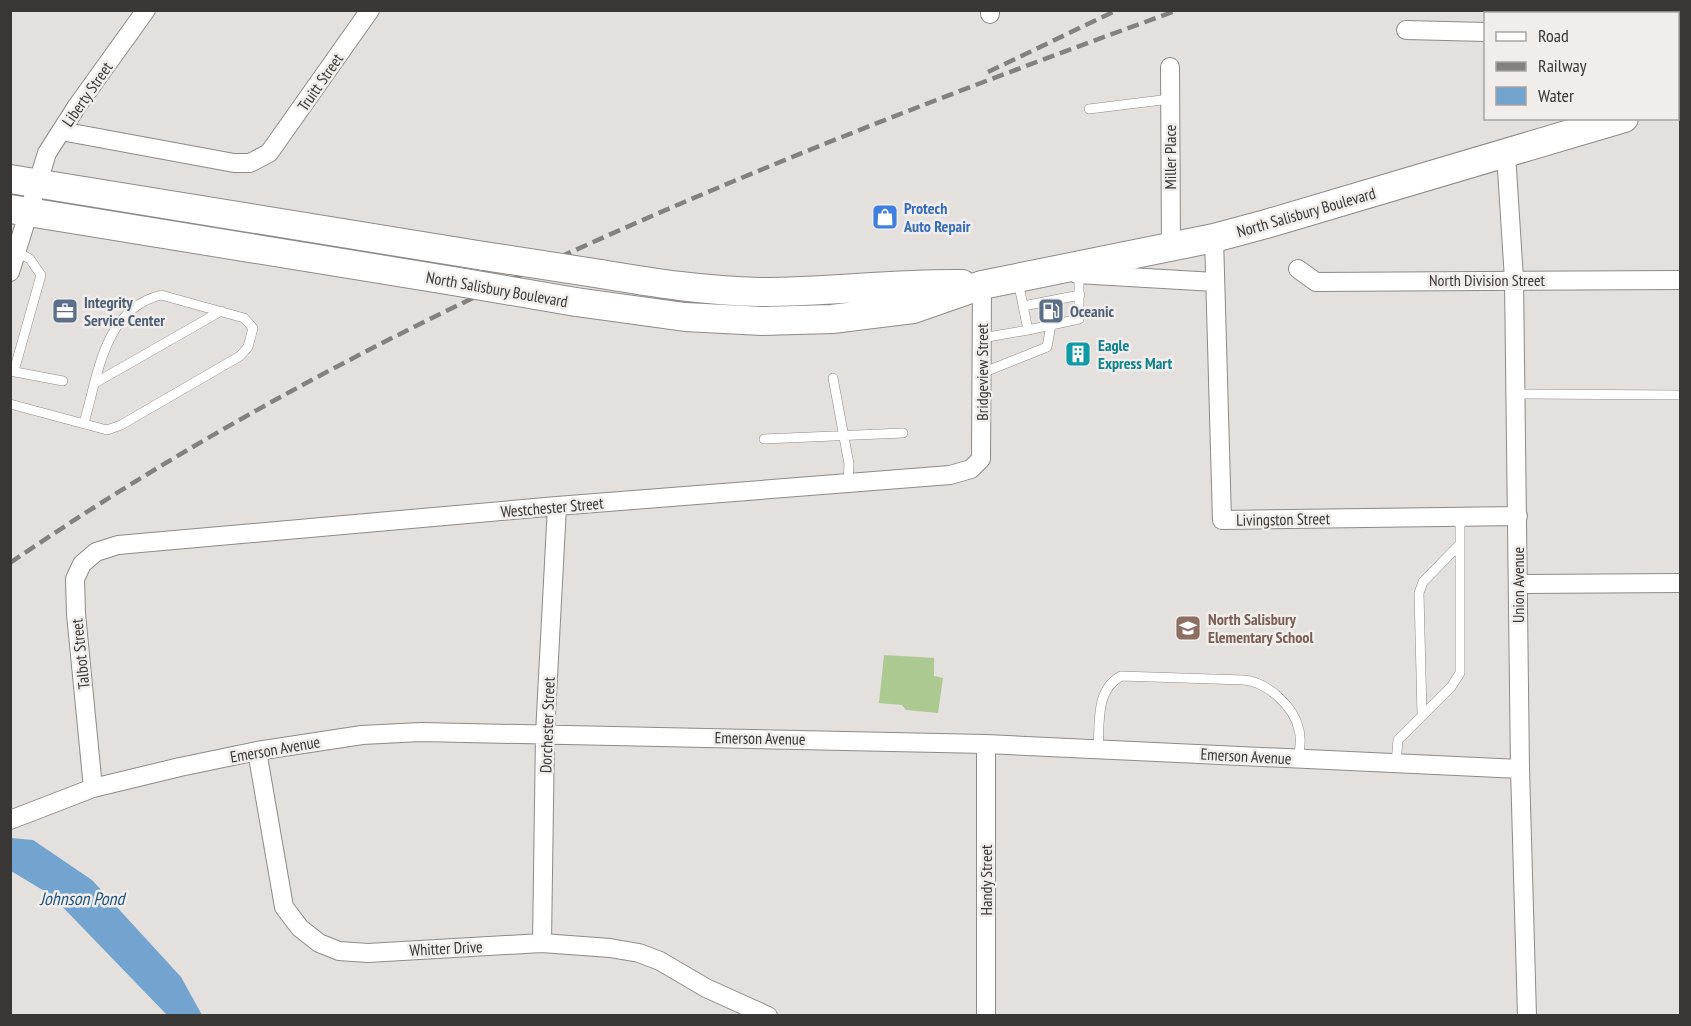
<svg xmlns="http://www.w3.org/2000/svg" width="1691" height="1026" viewBox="0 0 1691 1026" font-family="'PT Sans Narrow',sans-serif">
<rect width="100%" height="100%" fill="#e3e0dd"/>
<path fill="#acc991" d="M884,655L934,658V676L943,678L938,713L906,710L902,705L879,703Z"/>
<path fill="#72a4cf" d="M11,838L33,840L92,880L181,977L202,1015H167L51,895L11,871Z"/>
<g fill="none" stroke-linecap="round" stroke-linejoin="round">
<defs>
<path id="lane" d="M1089,109L1170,99
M1018,281L1028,330L1079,319V274
M1023,306L1080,295
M982,338L1028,330
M10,371L63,381
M14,371L41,275L30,259L17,252
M982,373L1047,347L1051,325
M833,378L849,464L848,483
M95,383L221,311
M1514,394L1680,395
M10,404L107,430L121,425L240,356L248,347L253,328L244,318L161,295C104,309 98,375 84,423
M764,439L903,433
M1422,715L1419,593L1423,582L1459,545
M1098,749C1100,723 1095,690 1121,676L1244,680C1267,682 1294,706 1299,730C1302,739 1299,749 1299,759
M1396,763L1398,740L1451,687L1460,673V517"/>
<path id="street" d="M990,14V10
M1406,30L1486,32
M1678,36H1680
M1170,67L1171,247
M61,131L234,163H250L269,153L370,10
M1506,154L1514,279L1520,769L1527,1016
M1214,238L1222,520L1518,516
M1298,269L1316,282L1680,280
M10,272L47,153L77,106L146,10
M1077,274L1215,282
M1518,584L1680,583
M257,751L284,907L300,928L319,943L339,951L368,953L542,943L610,948L639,953L660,961L706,988L768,1016
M93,788L76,614L75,579L82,564L96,552L118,545L557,506L950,475L971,469L981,459L982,285
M10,820L93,788L180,767L257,751L362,735L421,732L986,744L1520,769
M542,943L545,734L557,506
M986,1016V744"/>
<path id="primary" d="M1678,103L1680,102
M10,179L484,256
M10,209L453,281
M601,274C654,283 706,291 760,292C828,292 895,283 962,284
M576,302L685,317L762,321L832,319L913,309L982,285L1214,238L1266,224L1624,118"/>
</defs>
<use href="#lane" stroke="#8d8a88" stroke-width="10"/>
<use href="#street" stroke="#8d8a88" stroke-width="20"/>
<use href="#primary" stroke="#8d8a88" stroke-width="30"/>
<use href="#lane" stroke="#fff" stroke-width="9"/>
<use href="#street" stroke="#fff" stroke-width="18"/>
<use href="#primary" stroke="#fff" stroke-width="28"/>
<path stroke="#83817f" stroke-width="4.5" stroke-dasharray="12 6" stroke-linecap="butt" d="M988,72L1117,10
M10,563C367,318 773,157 1178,10"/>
<defs>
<path id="primary-bridge" d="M484,256L601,274
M453,281L576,302"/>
</defs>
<use href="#primary-bridge" stroke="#8d8a88" stroke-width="30" stroke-linecap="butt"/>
<use href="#primary-bridge" stroke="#fff" stroke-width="28"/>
</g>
<defs>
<symbol id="shop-square" viewBox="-11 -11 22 22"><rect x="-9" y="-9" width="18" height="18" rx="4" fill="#3f7fe0" stroke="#f1edea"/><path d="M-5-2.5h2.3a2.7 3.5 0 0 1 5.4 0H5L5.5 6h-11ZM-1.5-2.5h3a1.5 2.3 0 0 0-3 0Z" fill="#fff"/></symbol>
<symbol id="office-square" viewBox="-11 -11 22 22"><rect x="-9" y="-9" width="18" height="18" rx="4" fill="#5c6f8a" stroke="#f1edea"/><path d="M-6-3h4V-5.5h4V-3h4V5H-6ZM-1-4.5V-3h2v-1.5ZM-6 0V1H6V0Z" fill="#fff"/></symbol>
<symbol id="fuel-square" viewBox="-11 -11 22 22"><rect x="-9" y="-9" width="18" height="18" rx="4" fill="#5c6f8a" stroke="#f1edea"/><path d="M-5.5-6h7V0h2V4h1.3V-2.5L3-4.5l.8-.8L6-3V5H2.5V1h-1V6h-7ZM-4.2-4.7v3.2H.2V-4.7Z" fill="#fff"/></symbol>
<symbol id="building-square" viewBox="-11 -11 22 22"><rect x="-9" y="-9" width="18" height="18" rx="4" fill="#0f9aa8" stroke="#f1edea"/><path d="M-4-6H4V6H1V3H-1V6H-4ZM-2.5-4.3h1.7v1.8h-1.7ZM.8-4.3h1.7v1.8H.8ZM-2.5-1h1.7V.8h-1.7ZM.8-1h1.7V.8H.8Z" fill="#fff"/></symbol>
<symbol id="school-square" viewBox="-11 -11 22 22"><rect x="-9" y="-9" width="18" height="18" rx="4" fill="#8d6e63" stroke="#f1edea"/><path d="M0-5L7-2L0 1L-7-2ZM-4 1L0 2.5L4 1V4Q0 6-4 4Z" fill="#fff"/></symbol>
</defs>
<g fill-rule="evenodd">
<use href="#shop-square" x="870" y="202" width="30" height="30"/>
<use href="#office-square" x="50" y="296" width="30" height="30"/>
<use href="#fuel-square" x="1036" y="296" width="30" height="30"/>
<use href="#building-square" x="1063" y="339" width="30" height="30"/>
<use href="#school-square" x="1173" y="613" width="30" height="30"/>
</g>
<g text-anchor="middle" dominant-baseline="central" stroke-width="5" stroke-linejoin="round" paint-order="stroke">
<g font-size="16" fill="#393736" stroke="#f1edea">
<text transform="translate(320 82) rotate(-55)">Truitt Street</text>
<text transform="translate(87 94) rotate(-55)">Liberty Street</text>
<text transform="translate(1170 157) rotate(-90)">Miller Place</text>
<text transform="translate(1306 212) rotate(-16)">North Salisbury Boulevard</text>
<text x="1487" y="280">North Division Street</text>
<text transform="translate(497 289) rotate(10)">North Salisbury Boulevard</text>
<text transform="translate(982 372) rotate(-90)">Bridgeview Street</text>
<text transform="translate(552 507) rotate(-5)">Westchester Street</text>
<text transform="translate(1283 519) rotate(-1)">Livingston Street</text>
<text transform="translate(1518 585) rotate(-90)">Union Avenue</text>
<text transform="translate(80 654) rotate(-96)">Talbot Street</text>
<text transform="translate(547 725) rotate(-88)">Dorchester Street</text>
<text transform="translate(760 738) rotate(1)">Emerson Avenue</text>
<text transform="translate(275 749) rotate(-10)">Emerson Avenue</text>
<text transform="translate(1246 756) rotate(3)">Emerson Avenue</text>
<text transform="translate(986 880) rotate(-90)">Handy Street</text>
<text transform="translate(446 948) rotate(-3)">Whitter Drive</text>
</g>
<g font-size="16" font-weight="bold" fill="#366cbe" stroke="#f1edea" text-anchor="start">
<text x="904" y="208">Protech<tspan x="904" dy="18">Auto Repair</tspan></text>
</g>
<g font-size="16" font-weight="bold" fill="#4e5e75" stroke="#f1edea" text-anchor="start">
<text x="84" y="302">Integrity<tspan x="84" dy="18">Service Center</tspan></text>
<text x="1070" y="311">Oceanic</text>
</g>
<g font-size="16" font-weight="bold" fill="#0d838f" stroke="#f1edea" text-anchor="start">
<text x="1098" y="345">Eagle<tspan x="1098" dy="18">Express Mart</tspan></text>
</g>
<g font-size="16" font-weight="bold" fill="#785e54" stroke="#f1edea" text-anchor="start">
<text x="1208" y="619">North Salisbury<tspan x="1208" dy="18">Elementary School</tspan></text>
</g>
<g font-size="18" font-style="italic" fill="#1d557f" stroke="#f1edea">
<text x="82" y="898">Johnson Pond</text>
</g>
</g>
<rect width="1691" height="1026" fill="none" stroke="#393736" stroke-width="24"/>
<rect x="1484" y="12" width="195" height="108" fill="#f1edea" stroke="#a7a4a2" stroke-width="1.5"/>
<rect x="1496" y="32" width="30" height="9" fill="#ffffff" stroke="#a7a4a2" stroke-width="1.5"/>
<text x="1538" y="42" font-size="18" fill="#393736">Road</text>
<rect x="1496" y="62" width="30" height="9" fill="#83817f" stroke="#a7a4a2" stroke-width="1.5"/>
<text x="1538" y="72" font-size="18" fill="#393736">Railway</text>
<rect x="1496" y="87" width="30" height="18" fill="#72a4cf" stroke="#a7a4a2" stroke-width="1.5"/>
<text x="1538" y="102" font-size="18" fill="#393736">Water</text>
</svg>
